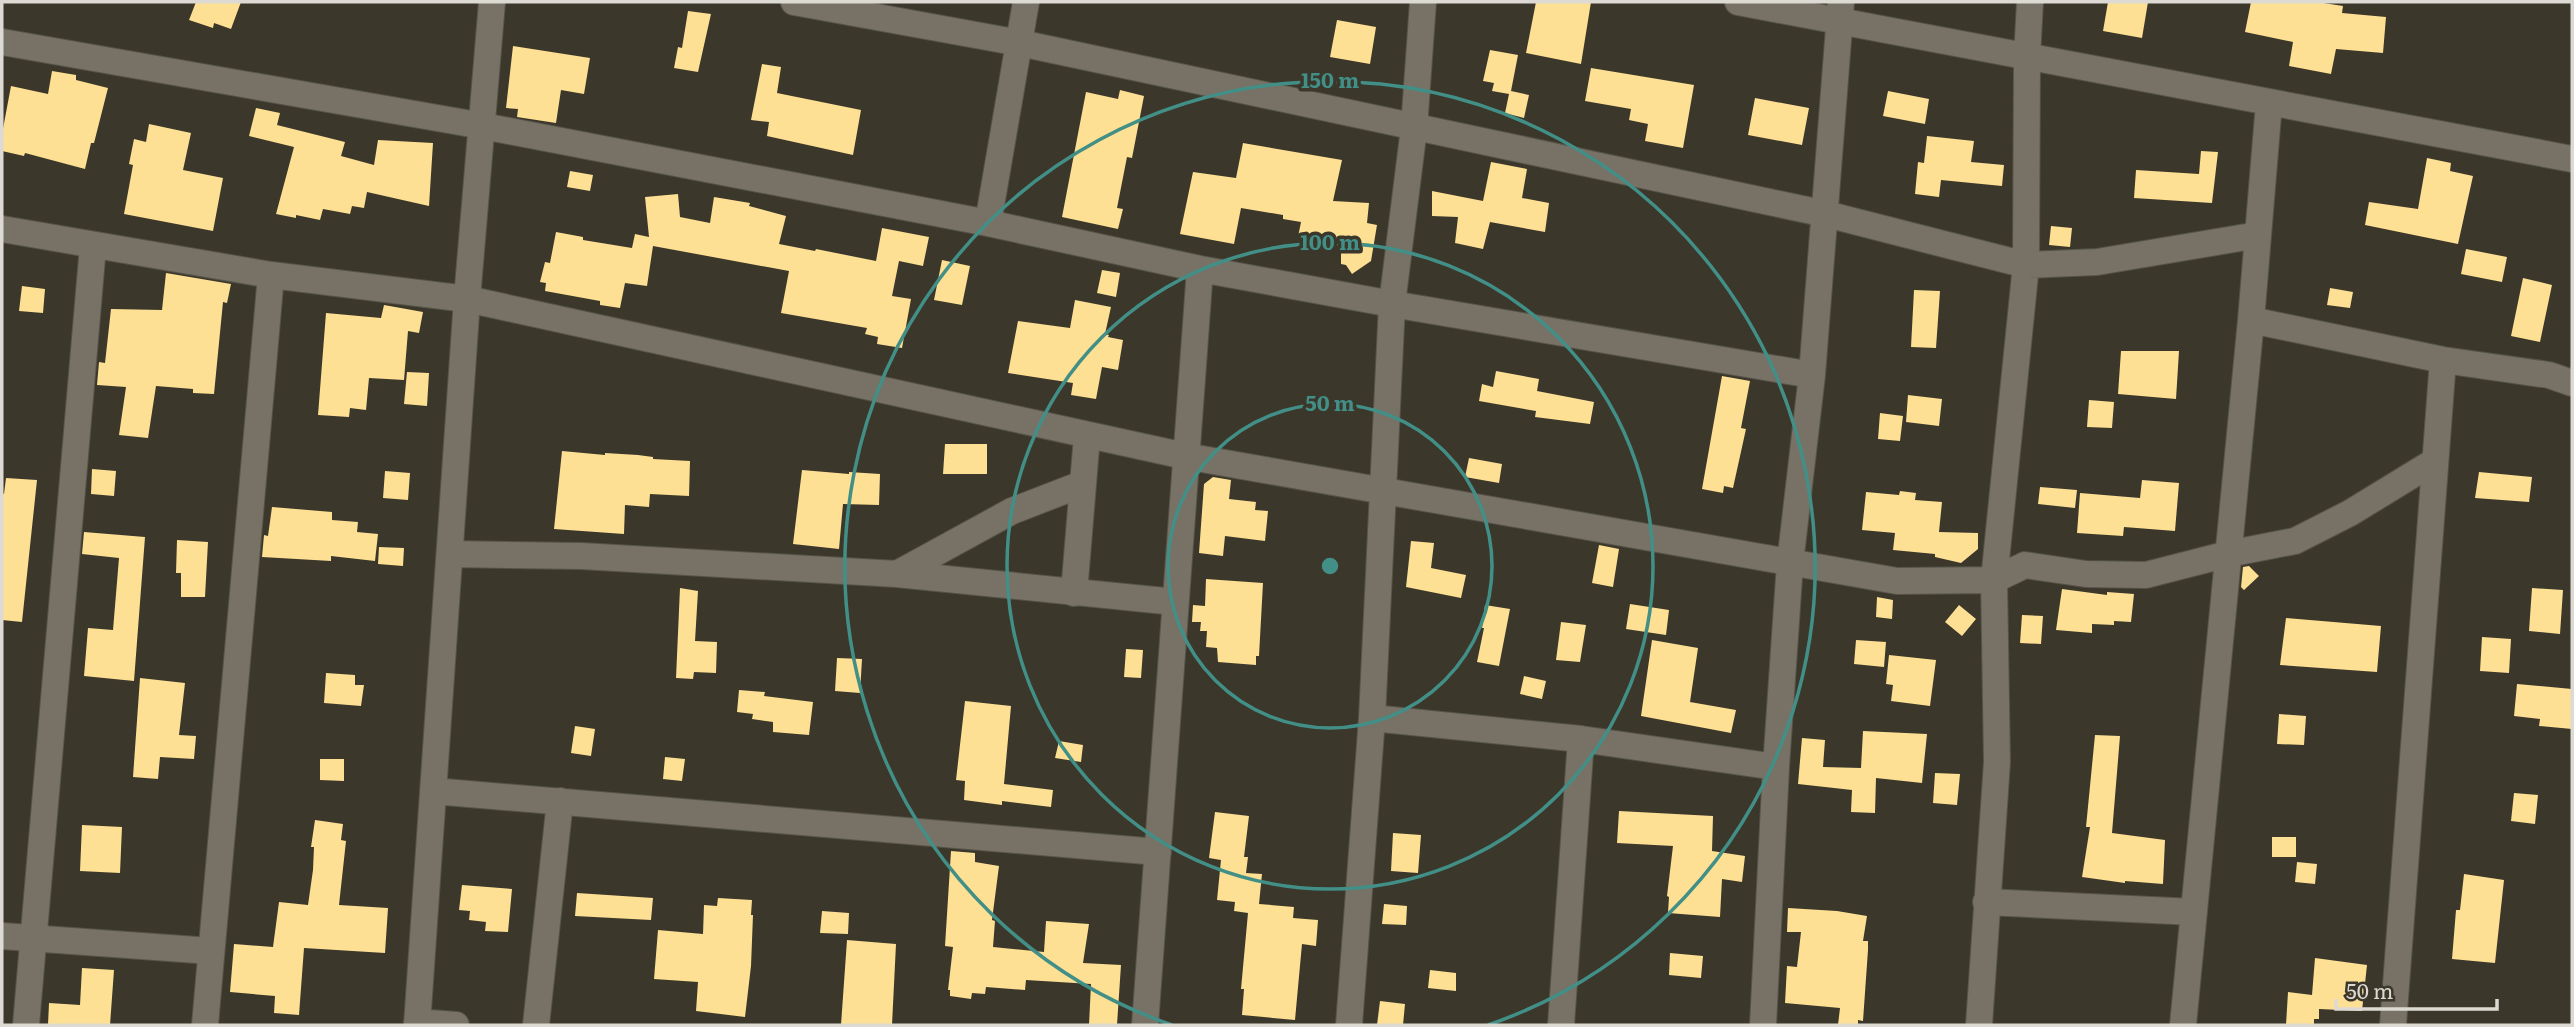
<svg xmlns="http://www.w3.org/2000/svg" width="2574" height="1027" viewBox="0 0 2574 1027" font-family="Literata,serif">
<rect width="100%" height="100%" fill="#3b372b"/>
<path fill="#fde093" d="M196,2H241L231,29L214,23L213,28L189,20Z
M1536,2H1591L1581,64L1526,53Z
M2108,2H2148L2142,38L2103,31Z
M2251,2H2317L2343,6L2342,13L2386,17L2383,53L2336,49L2331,74L2289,66L2293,42L2245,32Z
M688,11L711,14L698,72L674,68L678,47L682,48Z
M1337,20L1376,27L1370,64L1330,57Z
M513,46L590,58L584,94L561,90L556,123L517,117L518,109L506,108Z
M1490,50L1518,55L1511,91L1529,95L1524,118L1505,113L1509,94L1492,91L1494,83L1483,81Z
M762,64L781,67L777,93L861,110L853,155L767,136L769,122L751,120Z
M1591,68L1694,85L1683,148L1645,141L1648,124L1629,120L1631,109L1585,101Z
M52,71L76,75V80L108,88L94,143H91L85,169L25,153L24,156L2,151V134L11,86L48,94Z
M1120,90L1144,96L1132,158L1127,157L1117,208L1123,209L1118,229L1062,217L1086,92L1118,99Z
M1888,91L1929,99L1925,124L1883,116Z
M1755,98L1809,108L1802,145L1748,135Z
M256,108L280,113L277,125L345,142L341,156L374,165L378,140L433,143L429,206L367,192L364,208L352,206L350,214L323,209L320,220L296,215V218L276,214L294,147L249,136Z
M149,124L191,133L183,170L223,178L213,231L124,214L133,165L129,164L134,139L146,142Z
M1927,136L1974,141L1971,162L2004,165L2002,186L1941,180L1939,197L1915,194L1918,162L1924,163Z
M1243,143L1342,160L1333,201L1369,203L1367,223L1377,225L1371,261L1352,274L1346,265L1341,264V246L1298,237L1301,222L1283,219V215L1241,208L1234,244L1180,234L1193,172L1236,178Z
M2201,151L2218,152L2212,203L2134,198L2136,170L2199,174Z
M2427,158L2451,163L2450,171L2473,176L2458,244L2365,225L2369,202L2418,209Z
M1491,162L1527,169L1522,198L1549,203L1545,232L1490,222L1483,249L1455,243L1458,217L1432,216V191L1483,201Z
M570,171L593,175L590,191L567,187Z
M678,194L680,217L710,223L714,197L750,203L749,206L786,216L779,244L815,251L816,249L876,261L882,228L929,237L923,266L899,261L892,296L911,299L902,348L877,344L878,337L865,334L867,328L781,313L789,271L653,246L647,286L625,283L620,308L600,305V301L545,291L546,283L540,282L545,262L550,263L556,232L583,237V240L632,248L635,234L649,237L645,197Z
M2051,226L2072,228L2070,247L2049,245Z
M2466,249L2507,257L2502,282L2461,274Z
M942,260L970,266L962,305L934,300Z
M1102,270L1120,273L1116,297L1097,293Z
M166,273L231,284L227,303L223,302L214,394L193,393V389L156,386L148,438L119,435L126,387L97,385L99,362L105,363L111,309L162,310Z
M2523,278L2552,285L2540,342L2511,336Z
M22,286L45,289L43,313L19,311Z
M2330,288L2353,292L2350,308L2327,305Z
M1914,290L1940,291L1936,348L1911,347Z
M1075,300L1111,307L1105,334L1109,335L1108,337L1123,340L1118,370L1102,367L1096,399L1071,395L1073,383L1008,373L1018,321L1070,328Z
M384,305L423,312L419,333L408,331L404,380L369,378L366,410L350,408L349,417L318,415L326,313L381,318Z
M2121,351H2179L2176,399L2118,394Z
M1496,371L1539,379L1537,391L1594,402L1590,424L1535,417L1536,411L1479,401L1482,384L1493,387Z
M407,372L429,373L427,406L404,404Z
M1722,376L1750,381L1741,428L1746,429L1733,488L1724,486L1723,493L1702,489Z
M1908,395L1942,399L1939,426L1906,422Z
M2089,400L2114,402L2112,428L2087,427Z
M1880,413L1903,416L1900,441L1878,439Z
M945,444H987V474H943Z
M562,451L605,455V453L638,455L653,457V459L690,461L689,496L650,494L649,507L625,505L624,534L554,529Z
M1469,458L1502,464L1499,483L1465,477Z
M92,469L116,471L114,496L91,494Z
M802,470L849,474V472L880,474L879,505L843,504L839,549L793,544Z
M385,471L410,473L408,500L383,498Z
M2479,472L2532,477L2529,502L2475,498Z
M1213,477L1231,480L1229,499L1256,502L1255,510L1268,511L1265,541L1225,536L1223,556L1199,553L1204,484Z
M6,478L37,480L22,622L2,620V493L4,494Z
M2142,480L2179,483L2175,531L2124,527L2123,536L2077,533L2080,493L2140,498Z
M2040,487L2077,490L2075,508L2038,504Z
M1900,491L1916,493L1915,500L1942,502L1939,532L1978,533V549L1961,563L1935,557V554L1893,550L1895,533L1862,530L1866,492L1899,495Z
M272,507L332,512V520L358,522L357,532L378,534L375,561L331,556V561L262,557L264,535L268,536Z
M84,532L145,537L134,681L84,676L88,628L113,630L119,558L82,554Z
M177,540L208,542L205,597H181V573H176Z
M1411,541L1434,543L1431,568L1466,575L1461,598L1406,587Z
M1599,545L1619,549L1613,587L1592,583Z
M379,547L404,548L403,566L378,564Z
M2249,566L2259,576L2244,590L2241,587L2243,567Z
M1206,579L1263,583L1259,656H1256V665L1218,662L1217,648L1206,647L1207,631H1200L1201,622H1192L1193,605L1205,606Z
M680,588L698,591L695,641L717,642L716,673L694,672L693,679L676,678Z
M2532,588L2563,590L2560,634L2529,631Z
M2062,589L2107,595V592L2134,594L2131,622L2114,621V625L2092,624V633L2056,630Z
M1877,597L1893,600L1892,619L1876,617Z
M1630,604L1669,610L1666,635L1626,629Z
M1485,605L1510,609L1499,666L1477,662L1484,628H1482Z
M1959,605L1976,619L1962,636L1945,622Z
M2022,615L2043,616L2041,644L2020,643Z
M2286,618L2381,626L2377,672L2280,665Z
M1561,622L1586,625L1580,662L1556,660Z
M2482,637L2511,639L2509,673L2480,671Z
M1652,640L1698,648L1690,702L1736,710L1731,733L1641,716Z
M1856,640L1886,642L1884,667L1854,664Z
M1126,649L1143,650L1141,678L1124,677Z
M1889,655L1936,660L1930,706L1891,701L1893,685L1886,684Z
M837,658L862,659L860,693L835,691Z
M326,673L355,675V685H364L361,706L324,703Z
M1524,676L1546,681L1542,699L1520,694Z
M140,678L185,683L179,735L196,736L194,759L160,757L158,779L133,777Z
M2517,684L2572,689V729L2539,726L2540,719L2514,716Z
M739,690L765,692L764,696L813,702L809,735L773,732V722L752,719L753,714L737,712Z
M965,701L1011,706L1004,784L1053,790L1051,807L1002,801V805L964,800L965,781L956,780Z
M2279,714L2306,716L2304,745L2277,744Z
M575,726L595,729L591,756L571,753Z
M1863,731L1927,734L1922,783L1876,778L1875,813L1851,812L1852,790L1798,784L1802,738L1825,740L1823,767L1861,768Z
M2095,735L2120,736L2112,833L2165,840L2163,884L2125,881V883L2082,877L2090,827H2086Z
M1059,741L1083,745L1081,762L1055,758Z
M665,757L685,759L682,781L663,779Z
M320,759H344V781L320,780Z
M1935,773L1960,774L1957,805L1933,803Z
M2514,793L2538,795L2535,824L2511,821Z
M1619,811L1713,816L1712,851L1745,856L1742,882L1722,879L1720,917L1668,913L1669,897L1667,896L1673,846L1617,843Z
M1215,812L1249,816L1244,857H1248L1246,873L1262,874L1259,904L1294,907L1293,918L1318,920L1316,946L1302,944L1295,1020L1242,1015L1244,989H1241L1248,913L1234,911L1235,902L1217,900L1221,860L1209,858Z
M315,820L343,824L341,840L346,841L339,905L388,908L385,953L304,948L299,1015L274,1013L275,996L230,992L234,944L273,947L279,902L308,905L313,870L314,847H311Z
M82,825L122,827L120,873L80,871Z
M1393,833L1421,835L1418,873L1391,871Z
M2272,837H2296V857H2272Z
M951,851L975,853V862L999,866L992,920L995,921L993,947L1044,952L1046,921L1089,924L1083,963L1121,965L1117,1025H1089L1091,984L1026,980L1025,990L986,987L985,994L972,993L971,999L950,996V990H948L953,947L945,946Z
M2297,862L2317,864L2315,884L2295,882Z
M2464,874L2504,880L2495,963L2452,959L2456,910H2460Z
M462,885L512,889L508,932L485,931L486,922L469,920L470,911L459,910Z
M577,893L653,898L651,920L575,916Z
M718,898L752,900L751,915H753L751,966L745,1017L696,1011L698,982L654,979L658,930L703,934L704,905L717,906Z
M1384,904L1407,906L1406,925L1382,924Z
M1788,908L1837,911L1867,916L1863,941H1868V950L1863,1021L1858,1020V1025H1838L1840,1008L1785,1003L1787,966L1797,967L1801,932H1787Z
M822,911L849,913L848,934L820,933Z
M847,940L896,944L892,1025H841Z
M1670,953L1703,956L1701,978L1669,975Z
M2315,958L2367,965L2362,1011L2319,1009V1019H2314V1025H2286L2288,992L2312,995Z
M82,968L114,970L110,1025H48L49,1003L80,1005Z
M1430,970L1456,973V991L1428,988Z
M1380,1001L1405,1004L1403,1025H1377Z"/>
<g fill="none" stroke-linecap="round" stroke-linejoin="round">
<defs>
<path id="minor" d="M794,2L1020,43L1826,214L2026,265L2097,262L2258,235
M1738,2L2572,159
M2,42L483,126L988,223L1200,269L1392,304L1812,375
M988,223L1026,2
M2,229L271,275L467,299L1185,456L1897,581L1994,580L2025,565L2086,574L2146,575L2228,554L2295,541L2350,513L2435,461
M2251,320L2443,360L2549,375L2572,383
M451,554L581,556L897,574L1175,602
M897,574L1012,511L1082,484
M1074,593L1087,436
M1372,718L1581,739L1776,767
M433,791L1158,852
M1986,902L2194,912
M2,936L211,951
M417,1022L456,1025
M26,1025L93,246
M205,1025L271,275
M417,1025L467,299L492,2
M536,1025L560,801
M1145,1025L1200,269
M1349,1025L1372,718L1392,304L1414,128L1423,2
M1561,1025L1581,739
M1763,1025L1776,767L1790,563L1812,375L1841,2
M1979,1025L1997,762L1994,580L2026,265L2027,57L2030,2
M2183,1025L2251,320L2269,103
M2393,1025L2443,360"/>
</defs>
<use href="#minor" stroke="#565349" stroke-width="28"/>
<use href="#minor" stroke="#777265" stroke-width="26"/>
</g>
<g fill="none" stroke="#428f87" stroke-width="3.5">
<circle cx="1330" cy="566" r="162"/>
<circle cx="1330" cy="566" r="323"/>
<path d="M1172 1025A485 485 0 1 1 1488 1025"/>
</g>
<circle cx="1330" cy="566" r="10" fill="#428f87" stroke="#3b372b" stroke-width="3.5"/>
<g font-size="21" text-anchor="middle" font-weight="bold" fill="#428f87" stroke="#3b372b" stroke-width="7" stroke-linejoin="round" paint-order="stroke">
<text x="1330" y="88">150 m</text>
<text x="1330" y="250">100 m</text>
<text x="1330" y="411">50 m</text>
</g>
<rect width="2574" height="1027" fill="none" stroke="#dddad3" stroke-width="7"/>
<path d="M2336 999v10h161v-10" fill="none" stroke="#dddad3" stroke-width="3.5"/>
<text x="2346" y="999" font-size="21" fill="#dddad3" stroke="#3b372b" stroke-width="5" paint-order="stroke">50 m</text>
</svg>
